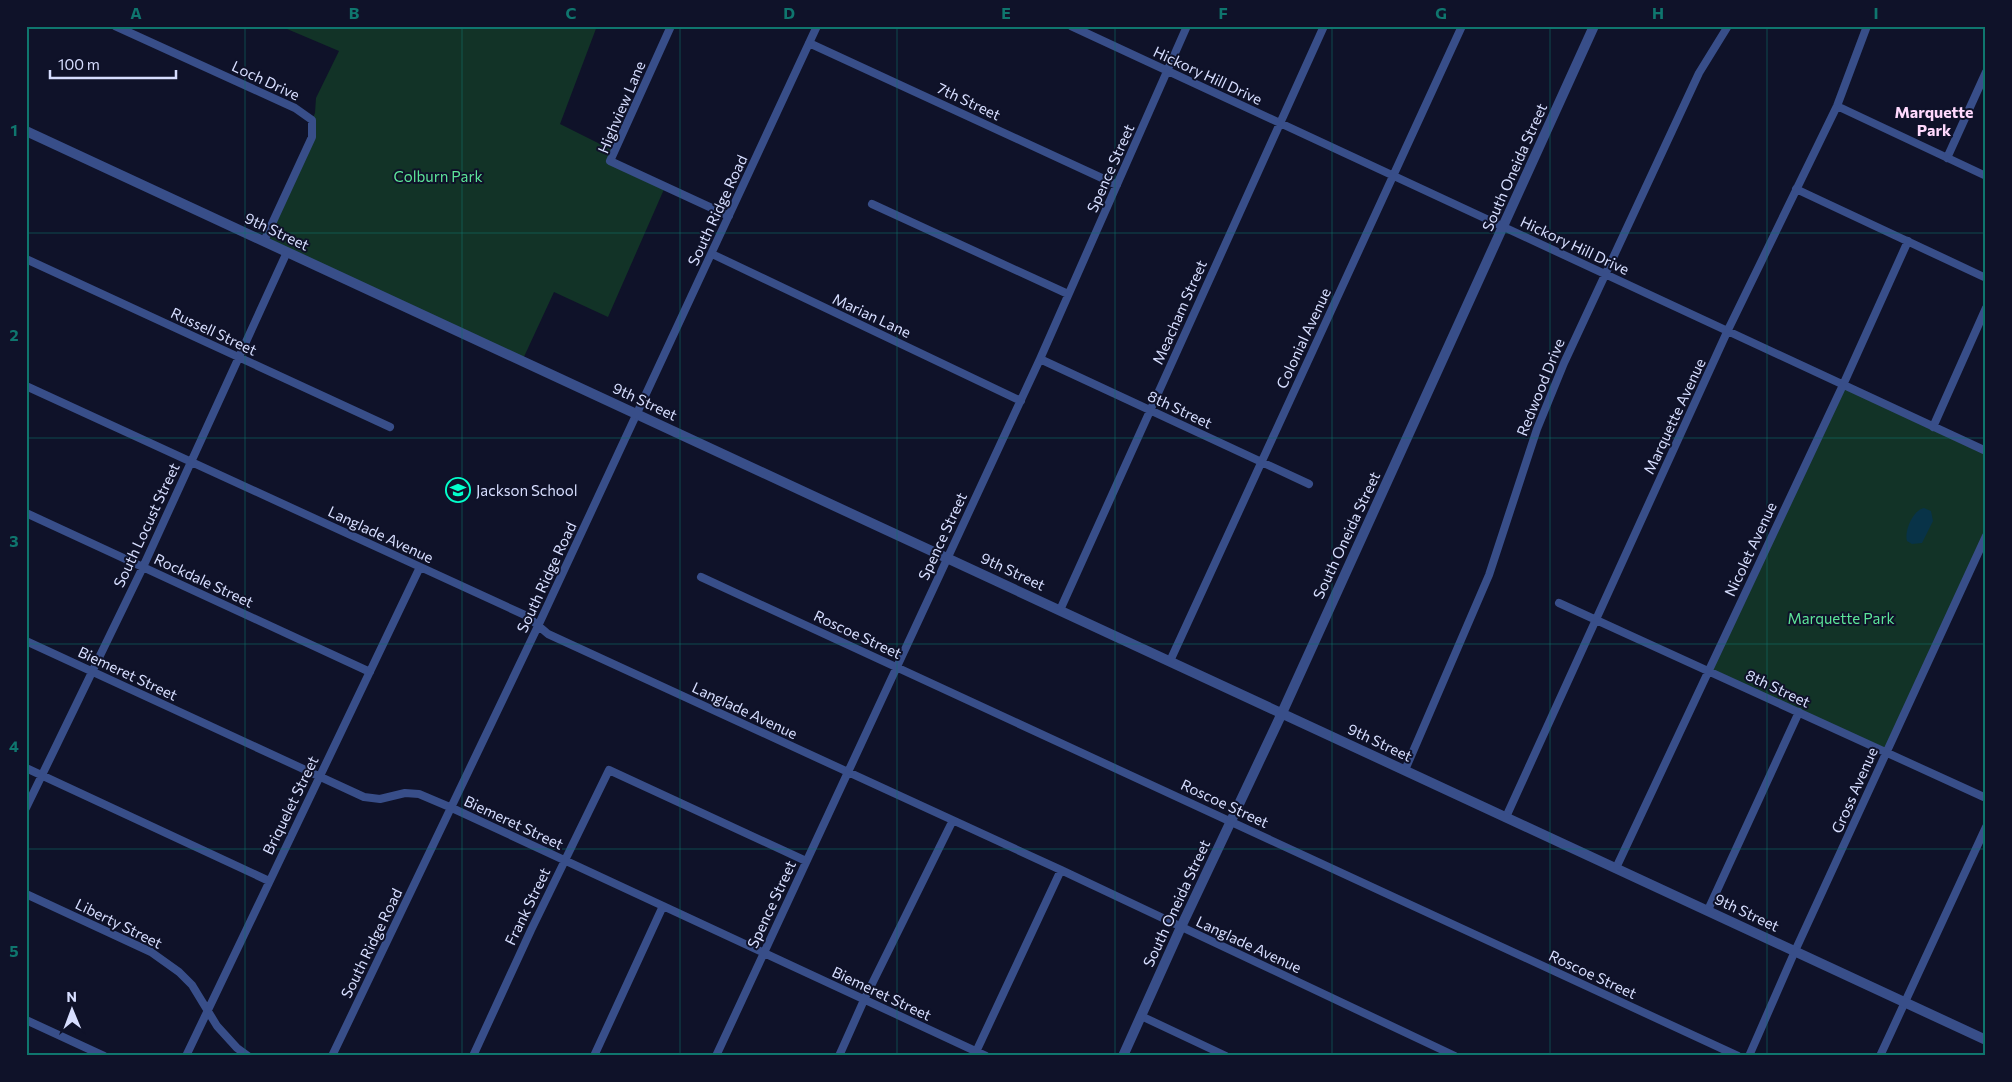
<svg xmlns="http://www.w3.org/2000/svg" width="2012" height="1082" viewBox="0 0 2012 1082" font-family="Commissioner,sans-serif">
<rect width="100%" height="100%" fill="#0f1229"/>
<path fill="#123327" d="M280,26H597L560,124L614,151L610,161L665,187L608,317L554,292L522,361L264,241L312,137V120L315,113L316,98L339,51Z
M1843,385L1986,451V536L1886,753L1708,671Z"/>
<path fill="#083348" d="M1924,508L1931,511L1933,521L1922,543L1912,544L1907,541C1904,531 1913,510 1924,508Z"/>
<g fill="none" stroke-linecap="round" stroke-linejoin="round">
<path stroke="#384e89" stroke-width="8" d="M115,26L295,108L312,120V137L264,241
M671,26L610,161L729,216
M1071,26L1986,451
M809,43L1117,185
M1837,106L1986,176
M1947,158L1986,72
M1796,189L1986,278
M872,204L1068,294
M712,254L1021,401
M26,259L390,427
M1040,359L1309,484
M26,386L527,616L548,634L1061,870L1455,1056
M1933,427L1986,308
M26,513L370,672
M701,577L1738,1056
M1559,603L1986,798
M1060,610L1324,26
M26,641L364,797L380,799L405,793L419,794L452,808L986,1056
M1170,661L1462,26
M26,768L269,881
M1405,770L1489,575L1537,429L1564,363L1699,73L1728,26
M26,808L143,567L287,252
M1506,817L1727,332L1837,106L1867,26
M1616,868L1843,385L1908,241
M26,894L151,952L179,972L192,985L217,1026L237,1048L248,1056
M1708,910L1799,712
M1141,1016L1226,1056
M26,1020L104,1056
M975,1054L1061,870
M186,1056L420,567
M332,1056L538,626L817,26
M473,1056L531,930L609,770L806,861
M594,1056L663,906
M716,1056L1040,359L1187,26
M839,1056L864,1000L952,822
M1749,1056L1795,951L1986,536
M1880,1056L1986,827"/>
<path stroke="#384e89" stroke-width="10" d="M26,131L1986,1040
M1123,1056L1181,927L1282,713L1594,26"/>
</g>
<path fill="none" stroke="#0f766e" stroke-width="1" stroke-opacity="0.55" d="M245,26V1056M462,26V1056M680,26V1056M897,26V1056M1115,26V1056M1332,26V1056M1550,26V1056M1767,26V1056M26,233H1986M26,438H1986M26,644H1986M26,849H1986"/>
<defs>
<symbol id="school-ring" viewBox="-11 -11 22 22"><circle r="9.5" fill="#0f1229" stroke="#03ffcb" stroke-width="1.5"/><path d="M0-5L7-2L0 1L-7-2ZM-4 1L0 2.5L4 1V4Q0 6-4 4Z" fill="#03ffcb"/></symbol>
</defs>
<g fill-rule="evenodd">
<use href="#school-ring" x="444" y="476" width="28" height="28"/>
</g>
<g text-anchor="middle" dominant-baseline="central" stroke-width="4" stroke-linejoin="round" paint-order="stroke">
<g font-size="15" fill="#d7deff" stroke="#0f1229">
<text transform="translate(1208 75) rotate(25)">Hickory Hill Drive</text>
<text transform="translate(266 80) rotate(25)">Loch Drive</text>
<text transform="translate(969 101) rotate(25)">7th Street</text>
<text transform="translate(621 107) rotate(-67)">Highview Lane</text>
<text transform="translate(1514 167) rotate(-66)">South Oneida Street</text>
<text transform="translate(1110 168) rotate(-66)">Spence Street</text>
<text transform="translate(717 210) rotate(-65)">South Ridge Road</text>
<text transform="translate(277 231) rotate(25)">9th Street</text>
<text transform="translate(1575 245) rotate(25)">Hickory Hill Drive</text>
<text transform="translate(1179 312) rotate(-66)">Meacham Street</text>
<text transform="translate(872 315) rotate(25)">Marian Lane</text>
<text transform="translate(214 331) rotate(25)">Russell Street</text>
<text transform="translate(1303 338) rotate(-65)">Colonial Avenue</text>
<text transform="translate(1540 387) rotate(-68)">Redwood Drive</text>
<text transform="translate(645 401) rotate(25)">9th Street</text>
<text transform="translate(1180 409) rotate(25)">8th Street</text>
<text transform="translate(1674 416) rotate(-65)">Marquette Avenue</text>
<text transform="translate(146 525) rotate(-65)">South Locust Street</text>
<text transform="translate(381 534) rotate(25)">Langlade Avenue</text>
<text transform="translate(1346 535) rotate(-65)">South Oneida Street</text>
<text transform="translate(942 536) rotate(-65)">Spence Street</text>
<text transform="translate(1750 549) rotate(-65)">Nicolet Avenue</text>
<text transform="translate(1013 571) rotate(25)">9th Street</text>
<text transform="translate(546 577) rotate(-65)">South Ridge Road</text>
<text transform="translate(204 580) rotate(25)">Rockdale Street</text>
<text transform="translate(858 634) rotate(25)">Roscoe Street</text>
<text transform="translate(128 673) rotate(25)">Biemeret Street</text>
<text transform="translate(1778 688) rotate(25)">8th Street</text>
<text transform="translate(745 710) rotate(25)">Langlade Avenue</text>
<text transform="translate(1380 742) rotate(25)">9th Street</text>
<text transform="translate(1854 790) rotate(-66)">Gross Avenue</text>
<text transform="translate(1225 803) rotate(25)">Roscoe Street</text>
<text transform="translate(290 805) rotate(-64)">Briquelet Street</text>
<text transform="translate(514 822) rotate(25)">Biemeret Street</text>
<text transform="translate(1176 903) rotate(-65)">South Oneida Street</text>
<text transform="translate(771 904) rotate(-65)">Spence Street</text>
<text transform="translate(527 906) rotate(-64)">Frank Street</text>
<text transform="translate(1747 912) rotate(25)">9th Street</text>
<text transform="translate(119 923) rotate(26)">Liberty Street</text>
<text transform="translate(371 943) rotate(-64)">South Ridge Road</text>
<text transform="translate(1249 944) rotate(25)">Langlade Avenue</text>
<text transform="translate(1593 974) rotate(25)">Roscoe Street</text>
<text transform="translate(882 993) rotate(25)">Biemeret Street</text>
</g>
<g font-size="15" fill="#5de599" stroke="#0f1229">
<text x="438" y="176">Colburn Park</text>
<text x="1841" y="618">Marquette Park</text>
</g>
<g font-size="15" fill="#d7deff" stroke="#0f1229" text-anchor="start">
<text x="476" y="490">Jackson School</text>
</g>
<g font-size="16" font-weight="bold" fill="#ffd9fd" stroke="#0f1229">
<text x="1934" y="111">Marquette<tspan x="1934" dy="18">Park</tspan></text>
</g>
</g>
<rect width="2012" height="1082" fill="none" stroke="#0f1229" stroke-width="55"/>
<g transform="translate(72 1010) rotate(359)" stroke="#0f1229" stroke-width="4" paint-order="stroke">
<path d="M0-4L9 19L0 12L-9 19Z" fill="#d7deff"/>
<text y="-8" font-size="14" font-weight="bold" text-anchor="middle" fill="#d7deff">N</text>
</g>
<path d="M50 70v8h126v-8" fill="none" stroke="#d7deff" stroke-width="2.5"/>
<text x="58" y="70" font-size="15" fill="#d7deff" stroke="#0f1229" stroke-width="4" paint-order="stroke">100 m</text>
<rect x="28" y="28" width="1956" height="1026" fill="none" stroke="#0f766e" stroke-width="2"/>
<g font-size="16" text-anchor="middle" font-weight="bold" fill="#0f766e">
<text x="136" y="19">A</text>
<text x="354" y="19">B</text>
<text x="571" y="19">C</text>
<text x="789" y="19">D</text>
<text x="1006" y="19">E</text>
<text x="1223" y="19">F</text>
<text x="1441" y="19">G</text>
<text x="1658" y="19">H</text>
<text x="1876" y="19">I</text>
<text x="14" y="136">1</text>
<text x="14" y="341">2</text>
<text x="14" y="547">3</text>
<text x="14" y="752">4</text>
<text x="14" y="957">5</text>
</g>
</svg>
